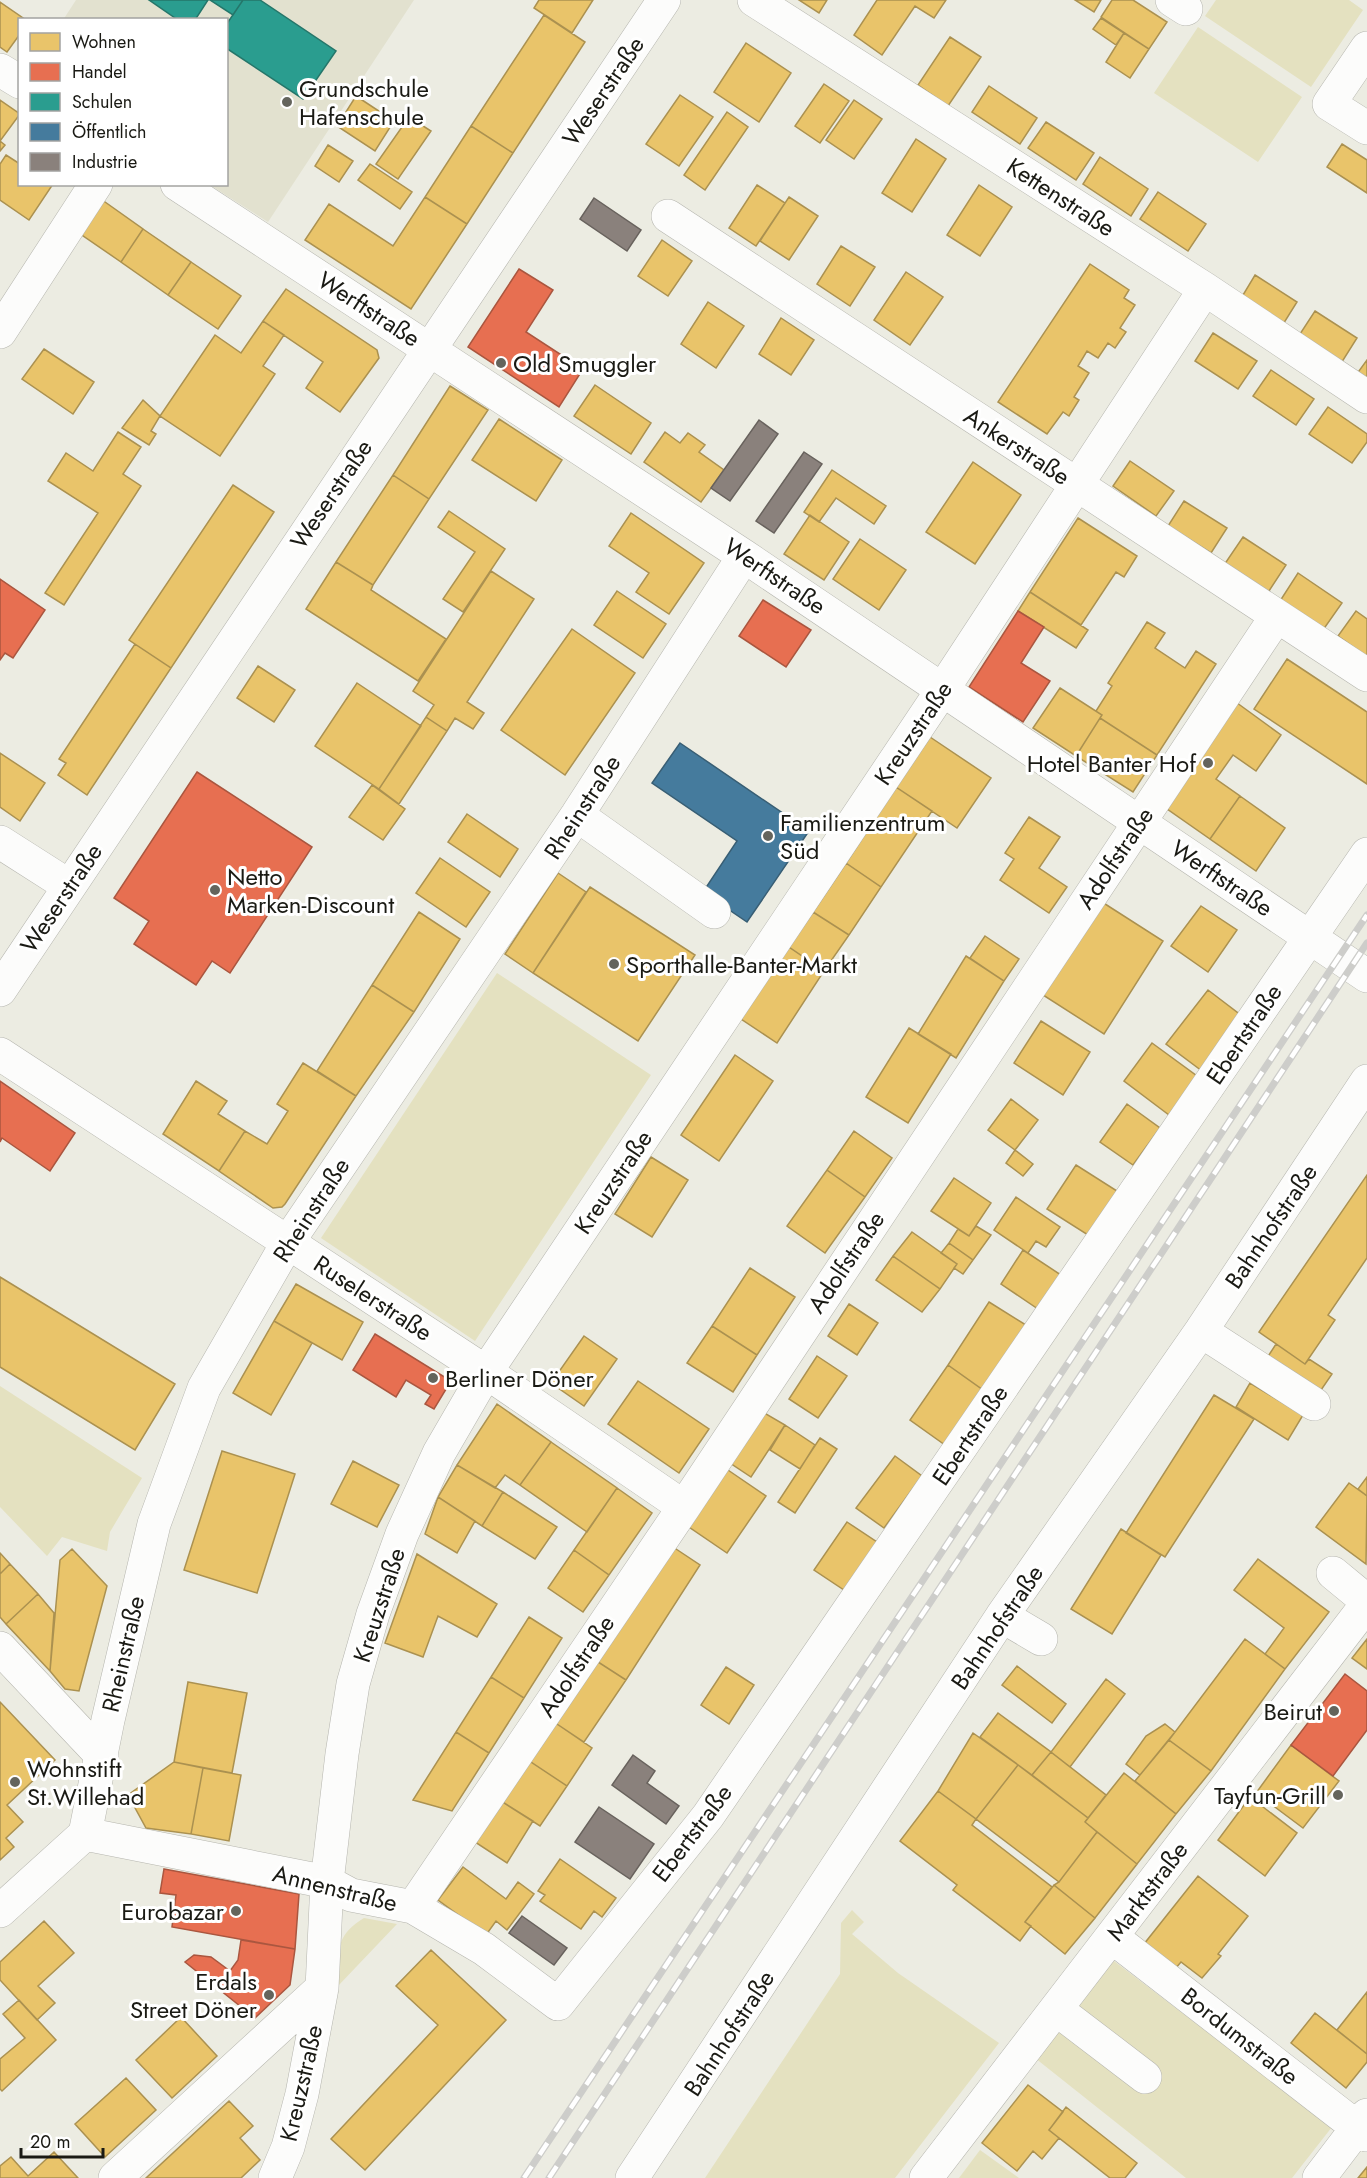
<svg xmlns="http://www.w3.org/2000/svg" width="1367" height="2178" viewBox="0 0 1367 2178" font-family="Jost,sans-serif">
<rect width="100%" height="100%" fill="#ecece2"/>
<path fill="#e2e1cf" d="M76,0H414L268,222L210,185L226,184V20H63Z"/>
<path fill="#e4e1c0" d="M1216,0H1349L1363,10L1311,87L1205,16Z
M1198,27L1302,97L1258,162L1154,93Z
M497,973L651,1075L475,1341L321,1238Z
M0,1386L142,1478L110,1532L107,1551L62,1537L47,1556L0,1507Z
M852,1910L864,1922L852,1934L898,1973L999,2043L895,2178H705L840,1974L841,1923Z
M364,1918L397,1924L338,1986C339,1953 333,1937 364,1918Z
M1110,1958L1332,2127L1292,2178H1186L1035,2058Z
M980,2150L1019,2178H959Z"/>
<path fill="#e9c46a" stroke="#ab9150" stroke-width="1.5" d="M539,0H593L572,33L534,8Z
M799,0H827L819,13Z
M877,0H946L934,18L915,6L882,55L854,35Z
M1075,0H1101L1094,12Z
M1112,0H1133L1167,22L1149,49L1101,17Z
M0,2L26,20H20V34L7,52L0,47Z
M544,15L585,42L513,153L471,126Z
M1101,18L1124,33L1116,45L1093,29Z
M1124,33L1149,49L1130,78L1106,62Z
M950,37L981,57L948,106L918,85Z
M746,43L791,73L759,122L714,92Z
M824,84L849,101L820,143L795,126Z
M989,86L1037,118L1020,144L972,112Z
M680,95L713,117L679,166L646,144Z
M356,96L394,121L375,151L337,126Z
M0,100L20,114L0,141L5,145L0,151Z
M854,100L882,119L854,159L826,140Z
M727,112L748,127L705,190L684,175Z
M409,117L431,131L398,179L376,164Z
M1046,122L1094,153L1076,180L1028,148Z
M471,126L513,153L467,224L425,197Z
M916,139L946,159L912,212L882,193Z
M1342,144L1367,160V193L1327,167Z
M328,145L353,161L339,182L315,166Z
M6,155L20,164V184H53L29,220L0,200V164Z
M1100,157L1148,189L1131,216L1083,184Z
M370,164L412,192L400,209L358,180Z
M757,185L785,203L756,246L729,228Z
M979,185L1012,207L980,256L947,235Z
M1158,192L1206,224L1188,251L1140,219Z
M98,197L143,229L121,262L76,231Z
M425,197L467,224L411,309L305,240L329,204L393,246Z
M789,197L818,216L789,260L760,241Z
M143,229L191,262L168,295L121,262Z
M662,240L692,261L668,296L638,276Z
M841,246L875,267L850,306L817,284Z
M191,262L241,296L218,329L168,295Z
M1090,264L1129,290L1124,298L1135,305L1120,328L1126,332L1115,348L1108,343L1098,358L1087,351L1078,366L1089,373L1074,397L1079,400L1069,416L1063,412L1047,434L998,402Z
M906,272L943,297L910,345L874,320Z
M1255,275L1297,302L1282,326L1240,300Z
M286,289L377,350L379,358L340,412L306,388L323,362L263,321Z
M708,302L744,326L716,368L681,344Z
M1315,311L1357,338L1340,365L1298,337Z
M781,318L814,340L791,375L759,354Z
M263,321L284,335L263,366L275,374L220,456L160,416L215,335L241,353Z
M1213,333L1257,361L1238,389L1195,361Z
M44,349L94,382L73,414L22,379Z
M1367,360V383L1356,375Z
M1271,370L1314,399L1296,425L1253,396Z
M595,385L651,423L631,454L574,416Z
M450,386L488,410L429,499L393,475Z
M143,400L160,416L151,431L156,434L149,445L122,428Z
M1328,407L1367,434V442L1352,463L1309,434Z
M499,419L562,460L536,501L472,460Z
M118,432L141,447L123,474L141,486L64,605L45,593L98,513L48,481L66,453L93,471Z
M665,432L680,443L688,433L705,445L699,452L724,470L701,502L644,462Z
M1130,461L1174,491L1156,516L1113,486Z
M973,462L1021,495L975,564L926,532Z
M832,470L886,506L874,524L836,498L819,522L804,512Z
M393,475L429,499L373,585L336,562Z
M233,485L274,512L171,668L129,640Z
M1184,501L1227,528L1211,553L1168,526Z
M449,511L505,549L463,612L443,599L475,552L438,527Z
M631,513L704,563L669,614L636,592L649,573L609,546Z
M810,515L849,542L824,580L784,554Z
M1078,518L1137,556L1124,577L1116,572L1081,625L1030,592Z
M1243,537L1286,565L1267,594L1224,565Z
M860,539L906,570L879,610L833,579Z
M336,562L373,585L371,590L446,639L418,681L306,609Z
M491,571L534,599L467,702L484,713L473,729L455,718L447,731L426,717L434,705L413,691Z
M1298,573L1342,603L1323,630L1280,601Z
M617,591L666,624L643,658L594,625Z
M1030,592L1088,630L1076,648L1018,611Z
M1356,611L1367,619V657L1338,636Z
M1147,622L1165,633L1155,648L1185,668L1196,651L1216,664L1157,755L1100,718L1102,715L1096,711L1112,686L1108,683Z
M572,629L635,673L565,775L501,730Z
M135,644L171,668L87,795L58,775L66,763L59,759Z
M1287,659L1367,712V784L1254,709Z
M258,666L295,690L274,722L237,698Z
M357,683L421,726L379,789L315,746Z
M1060,688L1102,715L1076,756L1033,728Z
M1233,700L1281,735L1256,771L1233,755L1216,779L1240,796L1210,839L1160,804Z
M426,717L447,731L399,804L379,789Z
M1100,718L1157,755L1133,792L1076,756Z
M930,737L991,778L957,828L896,787Z
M0,753L45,783L20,821L0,807Z
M372,785L405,809L383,840L349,817Z
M896,787L932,811L881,887L846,863Z
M1240,796L1285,828L1256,871L1210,839Z
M467,814L518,849L500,877L448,842Z
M1029,817L1060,837L1039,868L1067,887L1049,913L1000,880L1014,859L1005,853Z
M440,858L490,892L466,927L416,893Z
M846,863L881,887L849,935L813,912Z
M558,873L586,892L533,973L505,954Z
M590,887L695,955L638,1041L533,973Z
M1102,902L1163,941L1104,1034L1043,995Z
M1201,906L1237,930L1208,972L1171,946Z
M419,912L460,939L414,1012L372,985Z
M813,912L849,935L824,971L789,947Z
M985,936L1019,959L1004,981L970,958Z
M789,947L824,971L777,1043L741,1019Z
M966,956L1004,981L956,1058L918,1034Z
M372,985L414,1012L356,1096L317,1071Z
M1208,990L1242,1016L1202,1071L1166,1044Z
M1041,1021L1090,1052L1063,1095L1014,1063Z
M909,1028L951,1054L908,1123L866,1097Z
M1152,1043L1197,1076L1169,1115L1124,1081Z
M735,1055L773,1081L719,1161L681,1135Z
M303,1063L356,1096L285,1204L282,1207L273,1208L219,1171L245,1131L267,1144L288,1111L277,1104Z
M196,1081L227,1101L218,1114L245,1131L219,1171L163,1134Z
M1011,1099L1038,1120L1015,1150L988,1130Z
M1127,1104L1160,1128L1133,1165L1100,1142Z
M854,1131L892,1158L865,1197L827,1170Z
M1015,1150L1033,1164L1023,1176L1006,1163Z
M651,1157L688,1180L652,1237L615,1214Z
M1076,1165L1117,1191L1088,1235L1047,1209Z
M827,1170L865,1197L825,1253L787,1226Z
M1367,1175V1258L1328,1315L1335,1320L1305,1364L1259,1332Z
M954,1178L991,1203L969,1236L931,1211Z
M1016,1197L1060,1227L1046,1247L1036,1241L1028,1253L994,1230Z
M976,1226L991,1235L973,1260L949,1243L958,1229L969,1236Z
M912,1232L957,1264L940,1289L893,1256Z
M949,1243L973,1260L963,1274L954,1268L957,1264L941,1253Z
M1023,1250L1061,1275L1038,1309L1001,1284Z
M893,1256L940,1289L922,1312L876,1280Z
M750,1268L795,1297L757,1355L712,1326Z
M0,1277L175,1384L135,1450L0,1367Z
M296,1284L363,1322L342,1360L274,1321Z
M989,1302L1026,1325L983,1390L948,1365Z
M849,1304L878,1323L857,1355L828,1336Z
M274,1321L312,1343L271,1415L233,1393Z
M712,1326L757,1355L733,1392L687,1363Z
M584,1336L617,1359L584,1406L551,1383Z
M1276,1344L1305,1364L1309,1359L1332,1374L1319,1393L1267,1358Z
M817,1356L847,1376L818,1418L789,1399Z
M948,1365L983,1390L945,1445L910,1420Z
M638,1381L709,1429L679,1473L608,1424Z
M1250,1383L1303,1415L1288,1440L1236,1407Z
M1214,1395L1254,1419L1165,1557L1126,1533Z
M497,1404L551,1442L520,1485L505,1475L495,1488L457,1465Z
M761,1411L785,1425L751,1477L727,1461Z
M785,1425L815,1445L800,1469L770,1450Z
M820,1438L837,1449L795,1513L778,1502Z
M551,1442L617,1488L587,1532L520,1485Z
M222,1451L295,1474L257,1593L184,1570Z
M895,1456L922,1476L884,1528L856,1508Z
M353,1461L399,1485L377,1527L331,1504Z
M457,1465L503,1492L482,1526L438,1497Z
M725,1468L766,1496L727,1553L686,1525Z
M1367,1477V1496L1358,1489Z
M1349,1483L1367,1496L1366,1564L1316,1527Z
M617,1488L652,1513L609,1575L574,1550Z
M503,1492L557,1527L535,1559L482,1526Z
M438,1497L475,1521L457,1553L425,1534Z
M847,1522L877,1542L844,1590L814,1570Z
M1121,1529L1161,1555L1112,1634L1071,1609Z
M670,1545L700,1565L626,1680L595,1660Z
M72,1549L107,1586L79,1691L65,1689L50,1671L60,1560Z
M574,1550L609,1575L583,1612L548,1588Z
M0,1553L10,1564L0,1574Z
M417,1554L497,1604L477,1637L438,1616L423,1657L385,1643Z
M1258,1559L1329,1612L1285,1669L1265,1654L1284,1628L1234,1590Z
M10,1564L38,1594L6,1624L0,1617V1574Z
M38,1594L54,1613L50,1671L6,1624Z
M529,1617L562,1638L524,1698L491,1677Z
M1245,1639L1285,1669L1211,1771L1169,1740Z
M1367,1639V1669L1352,1658Z
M595,1660L626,1680L584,1742L554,1722Z
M1017,1666L1066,1704L1052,1723L1002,1685Z
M726,1667L754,1685L729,1724L701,1705Z
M491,1677L524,1698L489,1753L456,1732Z
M1106,1679L1125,1694L1070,1767L1051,1752Z
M188,1682L247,1693L232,1773L174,1762Z
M0,1702L55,1760L7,1805L23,1822L6,1838L14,1847L0,1860Z
M998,1713L1051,1752L1032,1775L980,1737Z
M554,1722L592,1748L567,1786L528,1760Z
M1165,1724L1175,1732L1140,1775L1126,1764L1146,1736Z
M456,1732L489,1753L452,1811L413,1800Z
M973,1733L1018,1765L976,1819L938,1791Z
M1169,1740L1211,1771L1176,1814L1135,1781Z
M1291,1745L1339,1781L1303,1828L1256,1793Z
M1051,1752L1106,1795L1088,1818L1032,1775Z
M528,1760L567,1786L540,1826L501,1801Z
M174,1762L203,1768L191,1834L146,1828L128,1795Z
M1018,1765L1088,1818L1085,1822L1097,1832L1059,1882L976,1819Z
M203,1768L241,1775L229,1841L191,1834Z
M1124,1773L1176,1814L1137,1864L1085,1822Z
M938,1791L976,1819L972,1825L1052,1887L1025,1922L1031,1926L1020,1941L953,1890L957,1885L900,1841Z
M1250,1797L1297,1833L1265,1876L1218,1840Z
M501,1801L533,1821L507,1863L475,1842Z
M1097,1832L1137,1864L1095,1918L1054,1885L1059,1882Z
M560,1859L616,1898L602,1917L594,1911L581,1929L540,1901L545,1895L538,1891Z
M463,1867L506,1899L518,1882L534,1894L507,1930L496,1921L486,1935L438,1900Z
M1198,1876L1248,1916L1218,1954L1221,1956L1202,1978L1181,1962L1175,1969L1144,1944Z
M1054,1885L1095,1918L1065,1954L1025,1922Z
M44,1921L74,1953L38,1986L55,2003L37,2020L0,1980V1962Z
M431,1950L506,2020L365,2170L331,2139L438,2025L396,1986Z
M1367,1992V2054L1337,2030Z
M19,2000L56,2040L2,2091L0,2089V2059L25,2038L3,2014Z
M1315,2013L1367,2054V2062L1346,2088L1291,2043Z
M181,2017L217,2056L172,2098L136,2060Z
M126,2078L156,2110L105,2157L75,2124Z
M1028,2085L1063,2112L1049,2130L1059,2138L1042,2159L1033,2151L1017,2171L982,2143Z
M229,2101L253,2126L240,2138L260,2160L241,2178H146Z
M1066,2107L1137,2163L1125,2178H1110L1049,2130Z
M54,2152L78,2178H0V2166L11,2157L28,2176Z
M1367,2167V2178H1358Z"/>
<path fill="#e76f51" stroke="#aa563f" stroke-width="1.5" d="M519,269L553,290L526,332L583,369L559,407L468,347Z
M0,579L45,610L13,658L5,653L0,660Z
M763,600L811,630L786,667L739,636Z
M1018,611L1044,627L1021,663L1050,681L1023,722L969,687Z
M197,772L312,847L230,973L212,961L196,985L134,944L149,921L114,898Z
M0,1081L75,1133L50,1171L2,1138L0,1142Z
M375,1334L451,1381L434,1409L425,1404L431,1395L406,1380L396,1397L353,1370Z
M1345,1674L1367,1691V1730L1333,1776L1291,1745Z
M164,1869L299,1894L295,1949L172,1927L176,1895L160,1893Z
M241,1940L295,1949L290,1985L255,2018L185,1962L194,1955L211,1957L230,1971L238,1960Z"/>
<path fill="#2a9d8f" stroke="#25766a" stroke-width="1.5" d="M149,0H208L195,20H178Z
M210,0H243L233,15Z
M243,0H260L336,51L303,99L226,48V25Z"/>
<path fill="#457b9d" stroke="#385e74" stroke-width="1.5" d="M680,743L809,831L747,922L703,892L737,841L652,783Z"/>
<path fill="#8a817c" stroke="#68625d" stroke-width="1.5" d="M594,198L641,230L627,251L580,219Z
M759,420L778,434L730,501L711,488Z
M804,452L822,464L774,533L756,521Z
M633,1755L655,1771L647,1783L679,1806L666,1824L612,1785Z
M599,1807L654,1844L630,1879L575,1842Z
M522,1916L567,1948L554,1965L509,1933Z"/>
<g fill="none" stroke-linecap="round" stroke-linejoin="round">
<defs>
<path id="minor" d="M754,0L1205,289L1367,397
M1172,0L1186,9
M1367,48L1329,104L1367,128
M0,70L20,82
M177,184L744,556L1367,976
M668,216L1367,675
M0,332L96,184
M577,815L714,912
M0,842L69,886
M0,990L664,0
M0,1054L486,1372L684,1507
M1201,1331L1314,1404
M1333,1573L1367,1601
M1002,1616L1041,1639
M0,1648L102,1756
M85,1834L327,1882L351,1895L413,1907L484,1949L558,2004L708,1816L1367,854
M413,1907L684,1507L1276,617
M0,1911L85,1834L108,1720L154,1524L204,1388L288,1242L577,815L744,556
M1112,1937L1367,2135
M1056,2009L1145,2077
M115,2178L322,1988
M275,2178L288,2147L302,2094L322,1988L327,1882L342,1754L353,1684L373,1614L402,1534L439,1453L486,1372L943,689L1205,289
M632,2178L1002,1616L1201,1331L1367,1081
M926,2178L1367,1604
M1319,2178L1367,2115"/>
</defs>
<use href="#minor" stroke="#b5b5ae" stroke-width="34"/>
<use href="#minor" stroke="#fcfcfb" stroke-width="33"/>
<defs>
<path id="rail" d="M524,2178L1367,915
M549,2178L1367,943"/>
</defs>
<use href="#rail" stroke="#cdcdca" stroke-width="7"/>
<use href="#rail" stroke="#fff" stroke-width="4.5" stroke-dasharray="14" stroke-linecap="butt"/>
</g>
<g fill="#64645c" stroke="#fff" stroke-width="2">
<circle cx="287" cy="102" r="6"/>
<circle cx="501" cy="363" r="6"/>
<circle cx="1208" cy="763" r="6"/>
<circle cx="768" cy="836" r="6"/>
<circle cx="215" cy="890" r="6"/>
<circle cx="614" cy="964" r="6"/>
<circle cx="433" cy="1378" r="6"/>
<circle cx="1334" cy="1711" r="6"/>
<circle cx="15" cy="1782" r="6"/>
<circle cx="1338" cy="1795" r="6"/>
<circle cx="236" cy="1911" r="6"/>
<circle cx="269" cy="1995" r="6"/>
</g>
<g text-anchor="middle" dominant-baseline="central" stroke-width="6" stroke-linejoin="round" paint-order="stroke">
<g font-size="24" fill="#1a1a14" stroke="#fff" text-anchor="start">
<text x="299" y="88">Grundschule<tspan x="299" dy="28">Hafenschule</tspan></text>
<text x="513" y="363">Old Smuggler</text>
<text x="1196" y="763" text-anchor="end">Hotel Banter Hof</text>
<text x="780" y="822">Familienzentrum<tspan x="780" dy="28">Süd</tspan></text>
<text x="227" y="876">Netto<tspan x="227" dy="28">Marken-Discount</tspan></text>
<text x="626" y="964">Sporthalle-Banter-Markt</text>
<text x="445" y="1378">Berliner Döner</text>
<text x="1322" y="1711" text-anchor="end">Beirut</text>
<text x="27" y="1768">Wohnstift<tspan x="27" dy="28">St.Willehad</tspan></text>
<text x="1326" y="1795" text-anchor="end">Tayfun-Grill</text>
<text x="224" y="1911" text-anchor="end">Eurobazar</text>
<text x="257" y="1981" text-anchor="end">Erdals<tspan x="257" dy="28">Street Döner</tspan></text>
</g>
<g font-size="24" fill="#1a1a14" stroke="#fff">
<text transform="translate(603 91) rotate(-56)">Weserstraße</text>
<text transform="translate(1061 197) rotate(33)">Kettenstraße</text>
<text transform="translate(369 309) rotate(33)">Werftstraße</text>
<text transform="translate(1017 446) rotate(33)">Ankerstraße</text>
<text transform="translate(331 494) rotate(-56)">Weserstraße</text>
<text transform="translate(775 576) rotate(34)">Werftstraße</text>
<text transform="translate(913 733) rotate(-56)">Kreuzstraße</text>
<text transform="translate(582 807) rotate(-57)">Rheinstraße</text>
<text transform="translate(1115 858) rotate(-56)">Adolfstraße</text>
<text transform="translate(1222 878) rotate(34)">Werftstraße</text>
<text transform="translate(61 898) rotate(-56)">Weserstraße</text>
<text transform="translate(1244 1034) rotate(-56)">Ebertstraße</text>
<text transform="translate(613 1182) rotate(-56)">Kreuzstraße</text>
<text transform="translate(311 1210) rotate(-57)">Rheinstraße</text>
<text transform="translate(1271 1226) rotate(-56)">Bahnhofstraße</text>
<text transform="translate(846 1262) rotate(-56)">Adolfstraße</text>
<text transform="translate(373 1298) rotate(33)">Ruselerstraße</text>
<text transform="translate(970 1435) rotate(-56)">Ebertstraße</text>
<text transform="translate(379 1605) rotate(-72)">Kreuzstraße</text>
<text transform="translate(997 1627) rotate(-56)">Bahnhofstraße</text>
<text transform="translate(123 1654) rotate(-77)">Rheinstraße</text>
<text transform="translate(576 1666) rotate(-56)">Adolfstraße</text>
<text transform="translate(692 1833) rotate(-53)">Ebertstraße</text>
<text transform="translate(335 1888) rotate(14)">Annenstraße</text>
<text transform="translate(1147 1891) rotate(-53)">Marktstraße</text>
<text transform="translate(729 2033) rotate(-57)">Bahnhofstraße</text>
<text transform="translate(1240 2036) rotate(38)">Bordumstraße</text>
<text transform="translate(301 2083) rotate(-77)">Kreuzstraße</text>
</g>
</g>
<rect x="18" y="18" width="210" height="168" fill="#ffffff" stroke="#a3a3a1" stroke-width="1.5"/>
<rect x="30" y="33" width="30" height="18" fill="#e9c46a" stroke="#a3a3a1" stroke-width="1.5"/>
<text x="72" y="48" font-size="18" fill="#1a1a14">Wohnen</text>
<rect x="30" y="63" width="30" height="18" fill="#e76f51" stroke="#a3a3a1" stroke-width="1.5"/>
<text x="72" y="78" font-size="18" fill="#1a1a14">Handel</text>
<rect x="30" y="93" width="30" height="18" fill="#2a9d8f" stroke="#a3a3a1" stroke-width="1.5"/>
<text x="72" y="108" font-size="18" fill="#1a1a14">Schulen</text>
<rect x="30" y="123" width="30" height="18" fill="#457b9d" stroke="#a3a3a1" stroke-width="1.5"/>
<text x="72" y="138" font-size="18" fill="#1a1a14">Öffentlich</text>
<rect x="30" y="153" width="30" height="18" fill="#8a817c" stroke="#a3a3a1" stroke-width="1.5"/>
<text x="72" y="168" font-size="18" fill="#1a1a14">Industrie</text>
<path d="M21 2148v9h82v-9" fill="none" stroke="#1a1a14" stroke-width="3"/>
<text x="30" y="2148" font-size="18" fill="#1a1a14" stroke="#ffffff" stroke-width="4.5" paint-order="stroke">20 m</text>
</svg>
